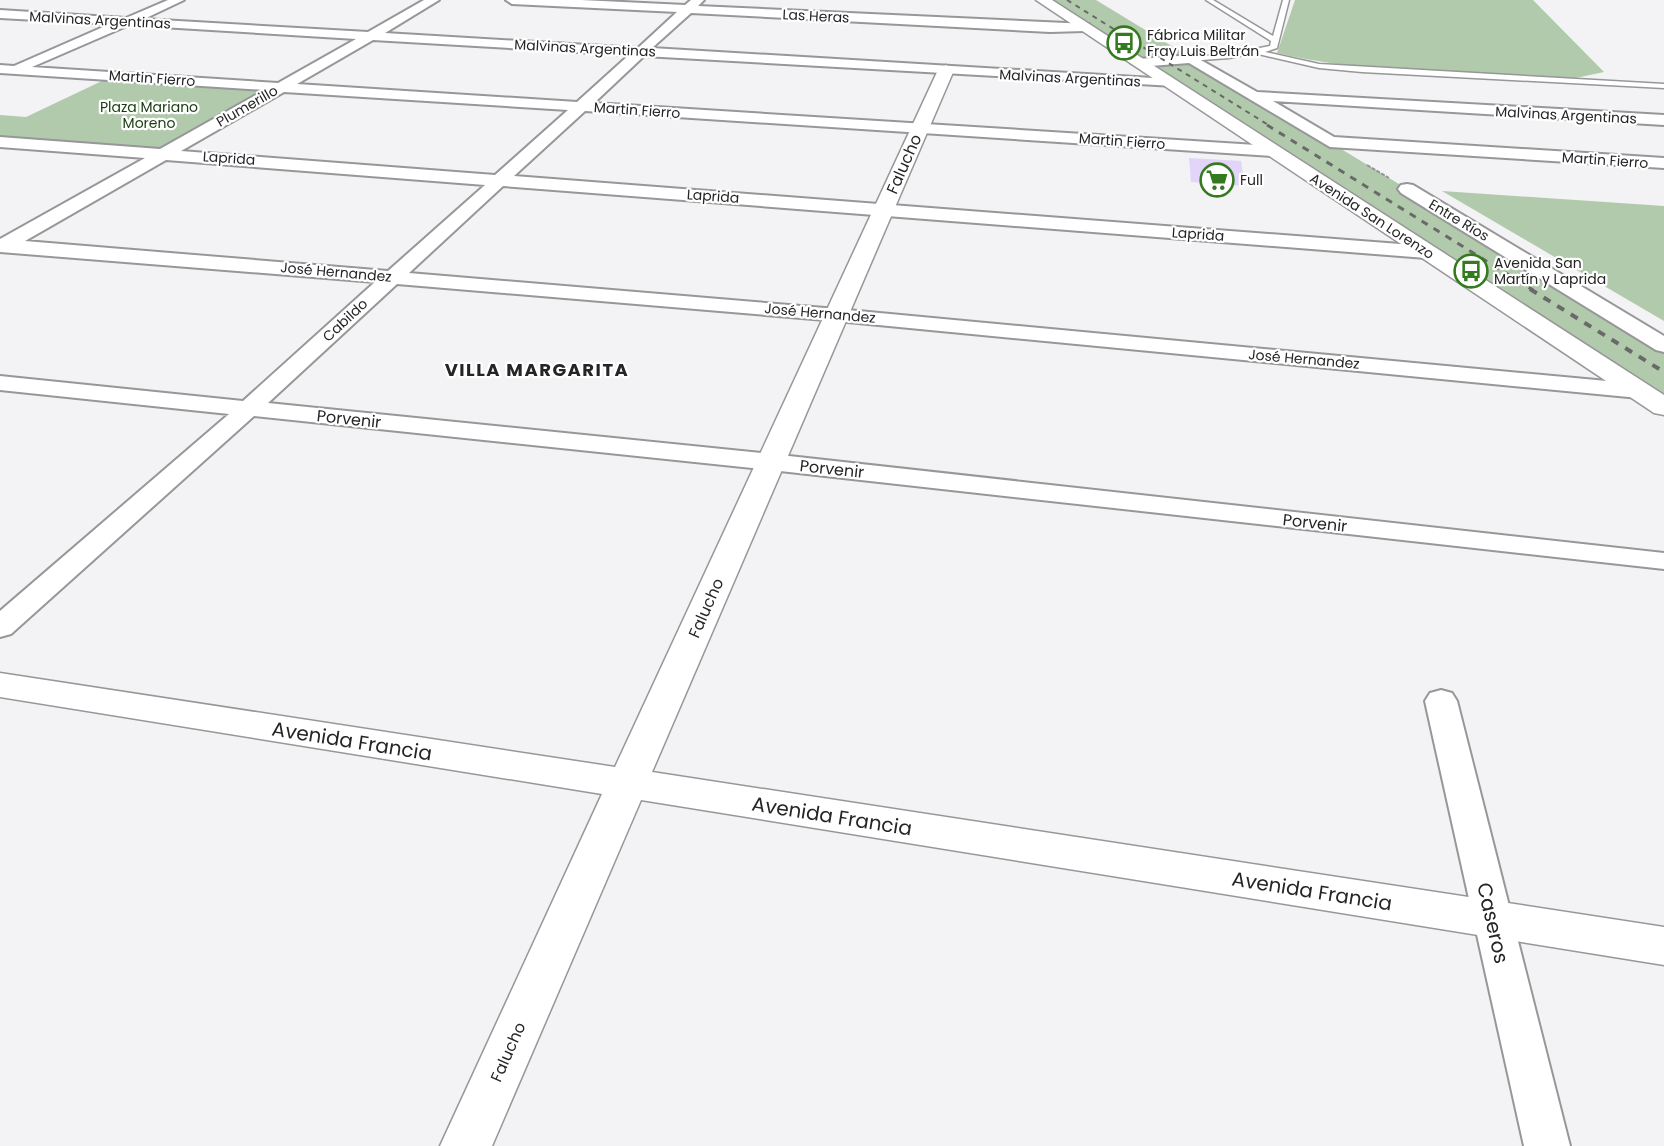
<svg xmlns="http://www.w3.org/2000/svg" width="1664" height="1146" viewBox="0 0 1664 1146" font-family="Poppins,sans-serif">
<rect width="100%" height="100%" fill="#f3f2f5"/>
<path fill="#b2caac" d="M1043,0H1096L1664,345V407Z
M104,80L263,90L161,149L0,138V115L26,117Z
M1442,191L1664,206V321Z"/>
<path fill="#b1caab" d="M1295,0H1533L1604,72L1571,79C1473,74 1372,75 1277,53Z"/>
<path fill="#e2d5f9" d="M1189,158L1241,161L1245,186L1191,182Z"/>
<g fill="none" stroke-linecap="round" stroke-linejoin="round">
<defs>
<path id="service" d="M1206,0H1213L1273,36L1283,0H1289L1277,48L1265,52L1319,64L1664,84V88L1362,72L1319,68L1254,53L1229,58L1189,61L1192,57L1229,54L1270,46L1271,41Z"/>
<path id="minor" d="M168,0H184L144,19L368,32L424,0H439L385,33L638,48L677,12L512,4L506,0H581L685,5L691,0H704L698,6L1089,24L1091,27L1085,31L1050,32L691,13L652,48L1169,79L1176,83L1174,86L644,56L594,103L1273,146L1281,151L1273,156L585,111L514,176L1426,246L1433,248L1436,252L1433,256L1426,258L503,186L409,273L837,309L1639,384L1647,386L1651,391L1647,396L1639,398L837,321L397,284L268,403L771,454L1664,553V569L771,470L254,416L11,634L0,637V611L229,414L0,390V376L243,401L375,282L0,252V239L145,158L0,147V137L160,149L265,90L0,73V65L14,66L110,24L0,18V10L126,18ZM129,25L356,39L278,83L32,67ZM373,40L629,55L577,102L297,84ZM284,92L568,110L495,175L181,151ZM166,160L485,185L388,271L25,241Z
M1192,55L1257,92L1664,115V125L1273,101L1334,137L1664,158V168L1330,147L1189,63L1138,67L1131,63L1138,59Z
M1407,184L1413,185L1664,336V352L1656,350L1401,193L1398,189L1401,185Z
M1441,690L1452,693L1457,701L1570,1146H1524L1425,701L1430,693Z"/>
<path id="tertiary" d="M946,65L954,70L652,772L1664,927V965L641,800L492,1146H440L602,794L0,697V673L615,767L938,70Z"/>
<path id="primary" d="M1036,0H1052L1664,395V415L1654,413Z"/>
</defs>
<use href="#service" stroke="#979699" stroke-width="3"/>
<use href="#minor" stroke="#979699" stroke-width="4"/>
<use href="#tertiary" stroke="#979699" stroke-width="3"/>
<use href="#primary" stroke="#979699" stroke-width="3"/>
<path stroke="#959496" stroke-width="2" stroke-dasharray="4 1.5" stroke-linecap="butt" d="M1367,165L1389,178"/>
<use href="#service" fill="#fff" fill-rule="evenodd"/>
<use href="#minor" fill="#fff" fill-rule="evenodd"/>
<use href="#tertiary" fill="#fff" fill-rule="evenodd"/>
<use href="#primary" fill="#fff" fill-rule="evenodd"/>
<path stroke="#6a696a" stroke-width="2" stroke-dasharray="5 5" stroke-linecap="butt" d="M1067,0L1270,126"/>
<path stroke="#6a696a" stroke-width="3" stroke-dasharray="7 7" stroke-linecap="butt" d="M1267,125L1533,290"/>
<path stroke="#6a696a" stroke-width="4" stroke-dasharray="8 8" stroke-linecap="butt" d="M1530,289L1664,372"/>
</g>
<defs>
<symbol id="bus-ring" viewBox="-11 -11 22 22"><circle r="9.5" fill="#fff" stroke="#347b1f" stroke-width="1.5"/><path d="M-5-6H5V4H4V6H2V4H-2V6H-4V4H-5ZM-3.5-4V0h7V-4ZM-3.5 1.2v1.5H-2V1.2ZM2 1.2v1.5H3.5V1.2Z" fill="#347b1f"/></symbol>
<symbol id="supermarket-ring" viewBox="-11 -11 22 22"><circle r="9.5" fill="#fff" stroke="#347b1f" stroke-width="1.5"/><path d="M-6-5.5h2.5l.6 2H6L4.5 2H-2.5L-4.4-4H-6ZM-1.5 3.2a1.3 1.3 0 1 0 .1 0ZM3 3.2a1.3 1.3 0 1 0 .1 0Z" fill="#347b1f"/></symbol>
</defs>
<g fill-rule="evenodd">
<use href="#bus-ring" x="1105" y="24" width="38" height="38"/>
<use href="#supermarket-ring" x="1198" y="161" width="38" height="38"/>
<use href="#bus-ring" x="1452" y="252" width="38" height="38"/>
</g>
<g text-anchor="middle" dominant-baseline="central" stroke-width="4.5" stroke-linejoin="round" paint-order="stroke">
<g font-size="14" fill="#262526" stroke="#fff">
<text transform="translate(816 16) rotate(3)">Las Heras</text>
<text transform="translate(100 20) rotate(3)">Malvinas Argentinas</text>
<text transform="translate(585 48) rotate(3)">Malvinas Argentinas</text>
<text transform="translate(152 78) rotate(4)">Martin Fierro</text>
<text transform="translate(1070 78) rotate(3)">Malvinas Argentinas</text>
<text transform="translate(247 106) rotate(-30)">Plumerillo</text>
<text transform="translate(637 110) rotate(4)">Martin Fierro</text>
<text transform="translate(1566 115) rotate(3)">Malvinas Argentinas</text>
<text transform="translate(1122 141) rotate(4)">Martin Fierro</text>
<text transform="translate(229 158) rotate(4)">Laprida</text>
<text transform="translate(1605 160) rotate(4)">Martin Fierro</text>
<text transform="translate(713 196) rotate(4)">Laprida</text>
<text transform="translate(1372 216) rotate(33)">Avenida San Lorenzo</text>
<text transform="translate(1459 220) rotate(31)">Entre Ríos</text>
<text transform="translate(1198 234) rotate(4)">Laprida</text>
<text transform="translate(336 272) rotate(5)">José Hernandez</text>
<text transform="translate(820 313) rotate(5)">José Hernandez</text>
<text transform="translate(345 320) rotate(-43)">Cabildo</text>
<text transform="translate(1304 359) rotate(5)">José Hernandez</text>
</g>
<g font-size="14" fill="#262526" stroke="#fff" text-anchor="start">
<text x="1147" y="35">Fábrica Militar<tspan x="1147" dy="16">Fray Luis Beltrán</tspan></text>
<text x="1240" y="180">Full</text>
<text x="1494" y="263">Avenida San<tspan x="1494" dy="16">Martín y Laprida</tspan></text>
</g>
<g font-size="14" fill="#193b10" stroke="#fff">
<text x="149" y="107">Plaza Mariano<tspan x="149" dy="16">Moreno</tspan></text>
</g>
<g font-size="16" fill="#262526" stroke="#fff">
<text transform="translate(904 164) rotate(-66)">Falucho</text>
<text transform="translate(349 419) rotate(6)">Porvenir</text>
<text transform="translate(832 469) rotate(6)">Porvenir</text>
<text transform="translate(1315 523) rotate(6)">Porvenir</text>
<text transform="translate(706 608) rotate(-66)">Falucho</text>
<text transform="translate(508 1052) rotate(-66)">Falucho</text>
</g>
<g font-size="18" font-weight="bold" letter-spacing="1.5" fill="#262526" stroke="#fff">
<text x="537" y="369">VILLA MARGARITA</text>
</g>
<g font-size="20" fill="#262526" stroke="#fff">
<text transform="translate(352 741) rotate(9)">Avenida Francia</text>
<text transform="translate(832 816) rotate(9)">Avenida Francia</text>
<text transform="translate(1312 891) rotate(9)">Avenida Francia</text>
<text transform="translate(1493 923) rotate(77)">Caseros</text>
</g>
</g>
</svg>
